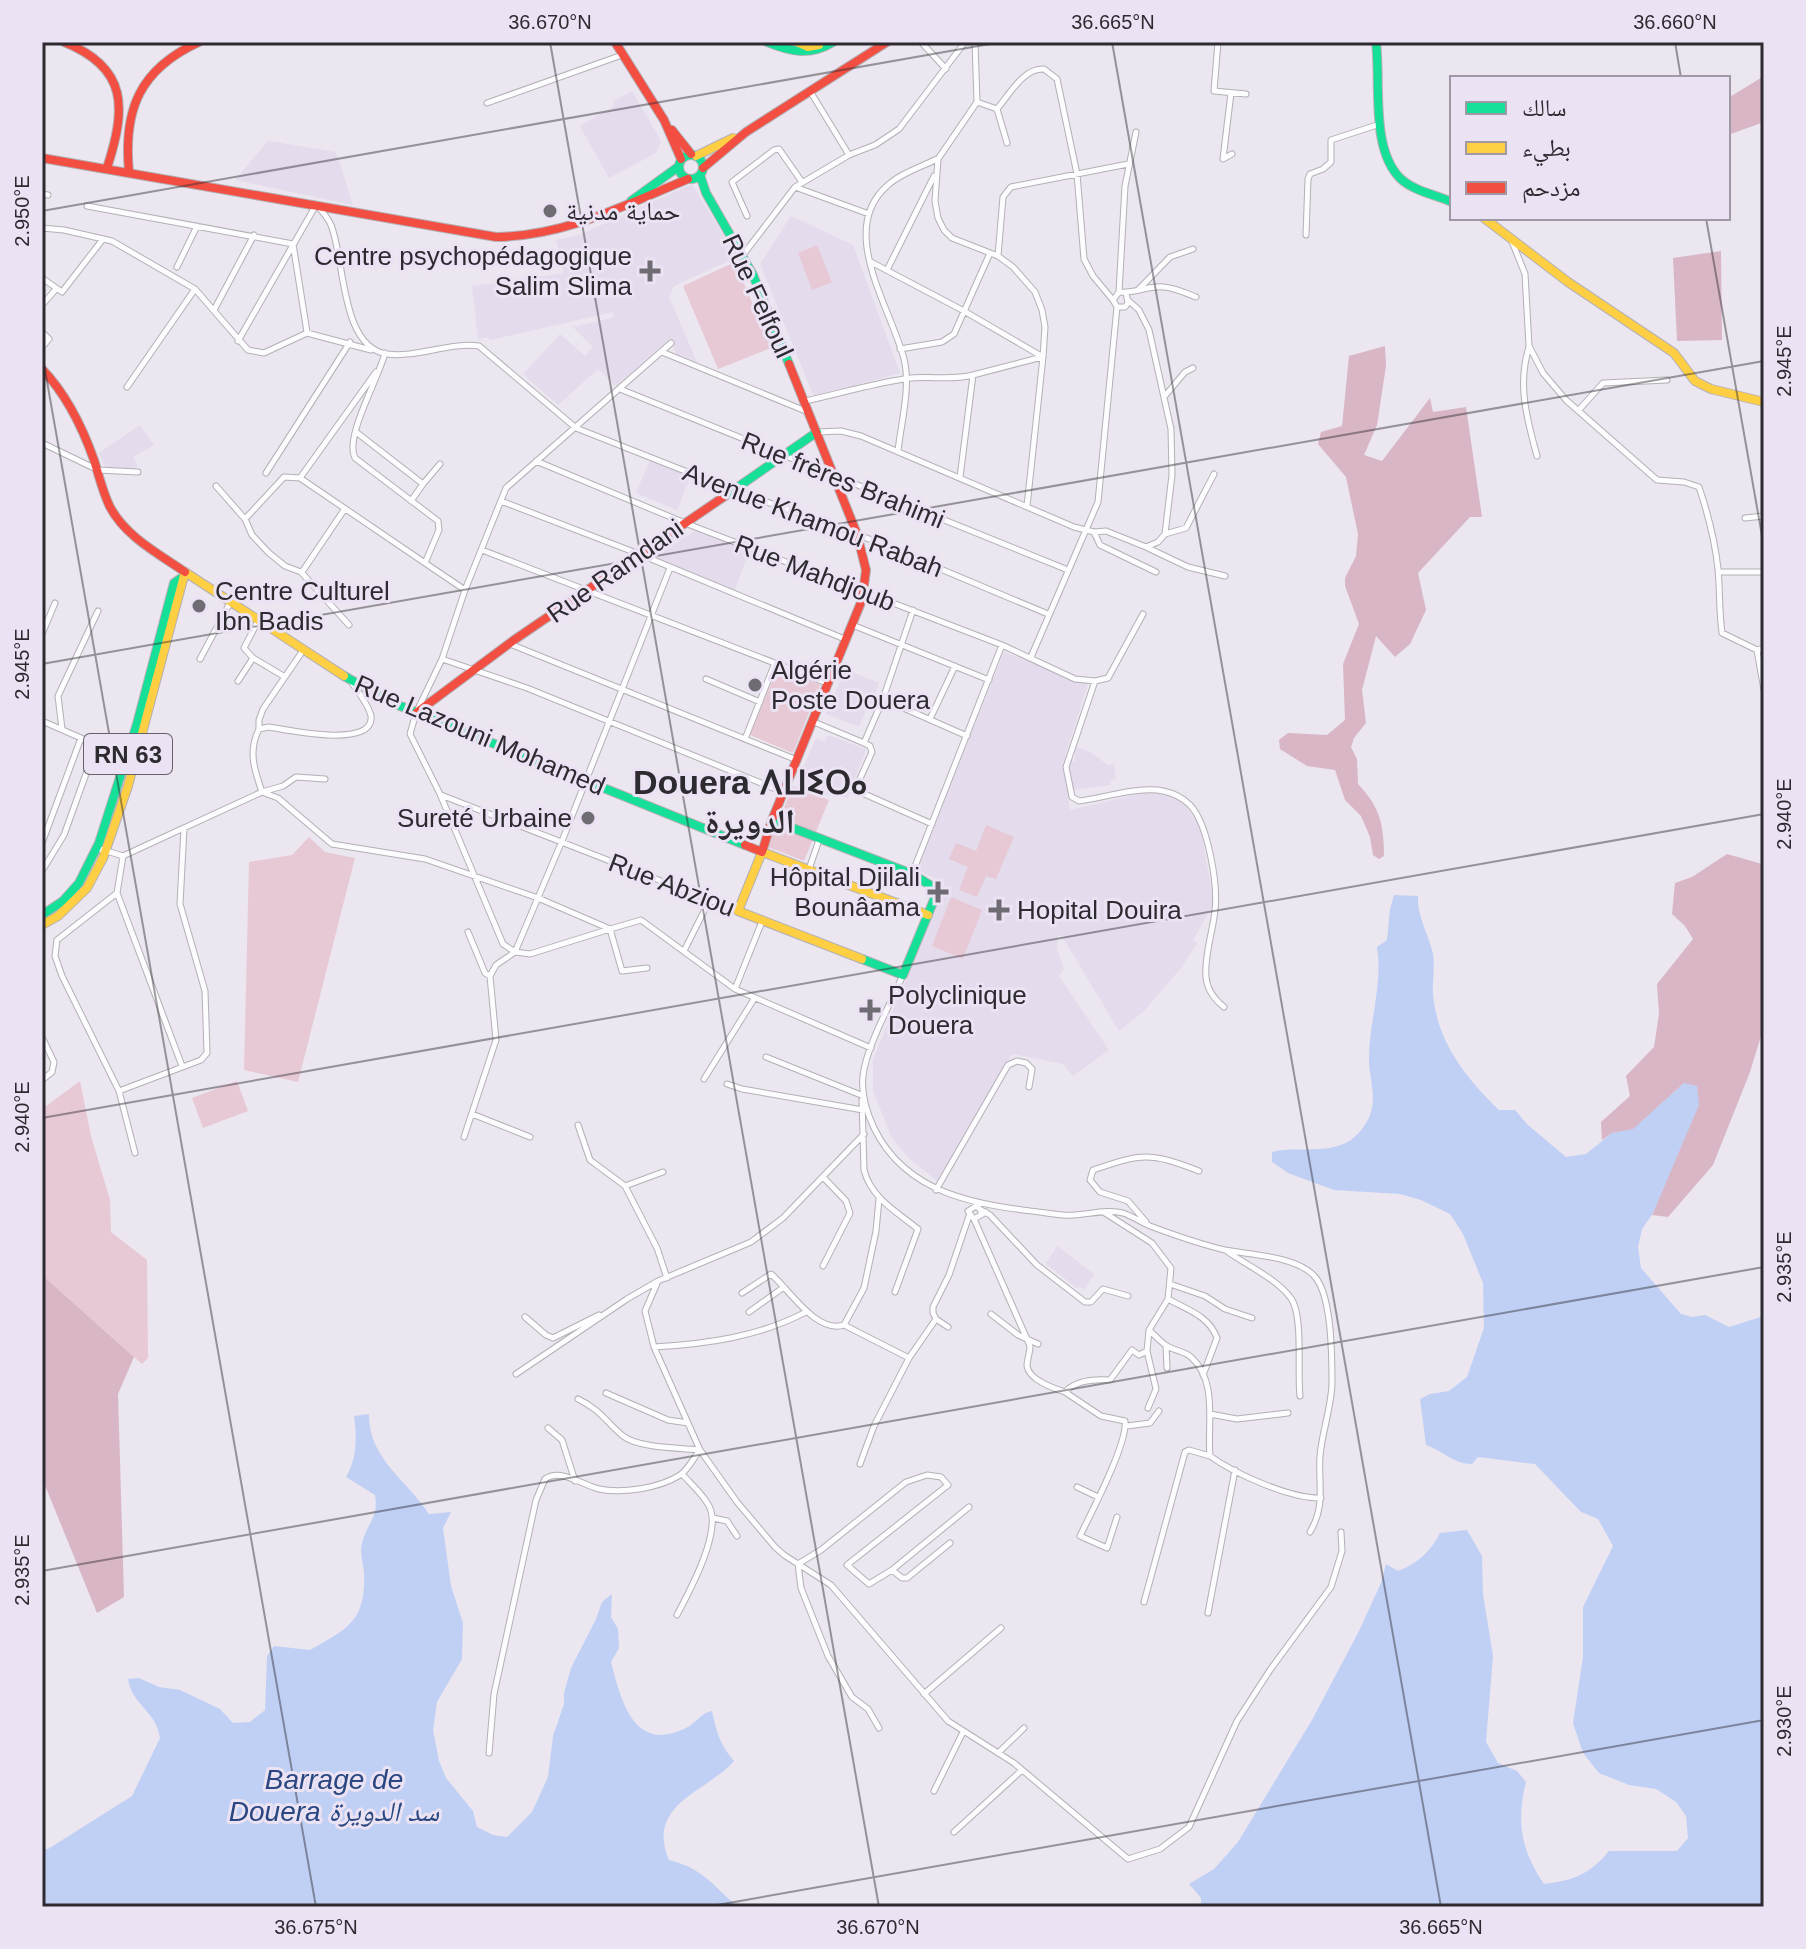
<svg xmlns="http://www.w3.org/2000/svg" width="1806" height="1949" viewBox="0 0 1806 1949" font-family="Arial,'Noto Naskh Arabic','Noto Sans Tifinagh',sans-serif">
<rect width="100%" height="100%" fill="#ebe6ef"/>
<path fill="#e4dbec" d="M632,91L661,141L656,153L609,178L580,126L613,107L614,101Z
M268,141L336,152L353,205L235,180Z
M692,184L737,257L674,286L669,297L697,362L677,354L669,339L616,386L598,369L558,405L523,374L560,334L585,356L593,347L573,327L614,317L613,312L490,340L488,337L478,339L472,286L564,273L556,240L579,235Z
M791,216L853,245L900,373L814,397L760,264Z
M140,425L154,445L133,457L138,466L134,469L118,468L107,472L99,453Z
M650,460L691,475L677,510L636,493Z
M696,530L749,551L735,590L656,557Z
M1004,652L1088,683L1063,763L1070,810L1143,793H1163L1175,798L1185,805L1200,827L1214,903L1193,940L1197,943L1181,968L1144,1011L1119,1031L1062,936L1058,935L1057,949L1064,969L1059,976L1109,1050L1073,1076L1063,1064L1012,1054L937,1181L908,1157L892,1138L873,1091V1060L945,883L917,870Z
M845,669L879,683L870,709L867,708L859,727L826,714Z
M828,735L866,749L848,798L832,792L829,796L797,782L816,738L825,742Z
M1075,747L1089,751L1108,765L1114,764L1116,779L1110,780L1111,785L1072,790L1069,762L1075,761Z
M1057,1246L1094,1274L1084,1290L1079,1286L1077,1288L1046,1264Z"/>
<path fill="#e7c9d6" d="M817,245L832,282L812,290L798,253Z
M735,262L771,348L718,369L683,286Z
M778,667L820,685L793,753L750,735Z
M793,786L829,800L804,861L768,847Z
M986,825L1014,837L996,879L986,876L977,897L959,890L968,867L949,859L956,843L976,851Z
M309,837L325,852L355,858L298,1082L244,1070L249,862L292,855Z
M951,897L982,910L963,959L932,946Z
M80,1081L91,1136L110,1200L111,1232L147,1260L148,1358L142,1364L42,1275V1109Z
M237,1081L248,1111L203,1128L192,1098Z"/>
<path fill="#d8b6c5" d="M1764,76V122L1728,135V98Z
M1721,251L1722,340L1677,341L1673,258Z
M1385,346L1386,366L1377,425L1364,455L1382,461L1430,398L1433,412L1466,407L1482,517H1470L1418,573L1426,610L1410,644L1395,657L1376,636L1362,690L1366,723L1354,738L1351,747L1357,759L1358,784C1380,807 1384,825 1384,856L1379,859L1373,855L1370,837L1361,816L1345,800L1335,770L1307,766L1280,749L1279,740L1288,733L1327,735L1345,720L1343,664L1359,624L1345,586V578L1356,556L1358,534L1346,477L1318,444L1321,432L1342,426L1349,356Z
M1727,854L1762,864L1764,868V1026L1750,1072L1713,1165L1668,1217L1652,1215L1679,1150L1684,1083L1633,1130L1612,1133L1602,1140L1601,1122L1630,1096L1626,1076L1654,1047L1659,1014L1657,984L1693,939L1685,926L1672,914L1675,883L1692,877Z
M42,1275L134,1357L118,1394L124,1597L97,1613L42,1478Z"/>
<path fill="#c0d0f5" d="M1394,895L1418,896C1417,916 1427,931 1432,950C1436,963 1432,979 1433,994C1437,1042 1466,1078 1499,1110H1515L1528,1125L1566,1157L1586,1154L1612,1133L1633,1129L1684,1083L1697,1086L1699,1105L1652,1215L1642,1229L1638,1247L1641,1268L1681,1314L1692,1317L1705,1315L1729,1327L1764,1316V1907H1201V1898L1189,1884L1214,1869L1238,1842L1312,1720L1359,1631L1381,1583L1386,1564L1398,1571C1417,1564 1431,1551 1440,1533L1467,1530L1482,1556L1483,1594L1493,1656L1486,1742L1498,1763L1517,1771L1526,1782C1516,1822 1521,1850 1544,1884C1574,1880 1589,1875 1609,1851H1677L1688,1838L1686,1816L1676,1802L1656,1789L1629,1785L1599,1773L1583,1753L1573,1723L1583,1657V1607L1613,1546L1598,1519L1581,1512L1535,1464L1478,1457L1472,1464C1454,1464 1443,1451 1426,1445L1420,1399L1430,1394L1449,1391L1467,1377L1484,1328L1483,1283L1463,1234L1450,1214L1421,1200L1400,1194L1334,1190L1288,1173L1272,1162V1152C1297,1146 1321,1154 1346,1143C1356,1138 1366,1126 1370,1115C1377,1096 1369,1078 1369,1059C1369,1022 1383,984 1377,947L1387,940L1390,909Z
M369,1414C368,1458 407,1480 429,1514L451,1512L443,1528L451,1586L463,1623L462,1659L437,1702L433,1730L439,1761L446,1778L473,1811L477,1827L493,1835L507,1837L532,1812L548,1777L553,1736L564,1704V1693L571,1668L596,1619L602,1602L612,1594L611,1617L618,1629L619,1648L611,1662C621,1701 634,1754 686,1728C697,1723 700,1713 712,1711C716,1731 720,1745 734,1761C707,1792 645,1804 669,1860C704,1869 712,1885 738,1907H42V1849H48L132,1796L160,1738C156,1710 133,1707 128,1679L139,1678L159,1687L180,1690L220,1709L233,1723L250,1722L265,1710L267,1656L274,1646L310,1650C347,1629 366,1621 364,1574C364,1565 359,1552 362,1543C367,1523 379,1518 375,1495L346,1477C357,1459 357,1437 354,1416Z"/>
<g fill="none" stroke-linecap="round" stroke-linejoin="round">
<defs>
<path id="street" d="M921,42L946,69
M975,42L977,102L938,159L935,201L938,218L944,230L952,238L998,256L1013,267L1035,292L1042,310L1045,327L1043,357L1027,506
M1218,42L1214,91L1246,94
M810,91L849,155
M1231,93L1223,159L1232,154
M977,102L997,109C1010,94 1023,68 1044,69L1057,79L1077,174L1084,259L1093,276L1113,300
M487,103L622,55
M997,109L1007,143
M795,187L869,214
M42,194L48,195
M87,206L293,244L307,332
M747,216L732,182L774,150L779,149L802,182
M42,228L64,230L112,241L195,289L248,350L264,353L307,333L371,350
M1306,235L1308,179L1310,174L1323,169L1331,162V140L1380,124
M1511,239L1525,274L1529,346L1543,373L1566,400L1657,480L1684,482L1699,487C1708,514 1715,540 1718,569C1720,590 1719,612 1722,633L1757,650L1764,648
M743,255L795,187L849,155L875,145L899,129L965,42
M998,256L1003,197L1011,187L1128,164
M871,262L964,311L1043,357
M177,267L197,226
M887,270L934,176
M42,278L62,292L103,239
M1138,290L1170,257L1193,249
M1119,292L1125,186L1136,132
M1126,293L1128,303L1125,307H1117L1113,300L1119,292C1134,294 1149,285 1164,287C1175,288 1186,293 1196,297
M42,305L56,289
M214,310L254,235
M42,332L49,339L42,347
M238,341L316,205C322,211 328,218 331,225C345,259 340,347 387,354C417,358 449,342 479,346L576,428L733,490L857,534L1048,614
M1529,347C1517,385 1527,419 1537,456
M900,349L942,342L954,334L990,253
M662,352L808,412
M385,353C379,378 344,437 355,458L438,521L439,530L425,563L465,590
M127,387L195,289
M620,389L1068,570
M1164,397L1185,372L1193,368
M805,401C838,394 871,384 904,379C928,375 950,381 973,375
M1578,411L1603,383L1667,380
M356,432L423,484L411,501
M817,432L841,431L861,436L1074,527L1094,532L1106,531L1146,547L1158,542L1165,534L1172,475L1171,429L1149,330L1139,310L1129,301
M42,443L98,470L138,472
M898,451C901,423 911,387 904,359C891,308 836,229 888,185C901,173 921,167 937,159
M536,461L685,523L1002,645L1075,679L1095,681L1108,678L1143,614
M266,473L350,342
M960,477L973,375L1042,357
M300,478L376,372
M423,484L440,464
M216,486L245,519L252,535L269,553L285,566L301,572L349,625
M501,501L639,554L847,640
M1745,518L1764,516
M245,519L284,477L300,478L425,563
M1094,532L1100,545L1156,572
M1165,534L1186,528L1214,474
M1148,548L1188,567L1225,576
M482,550L829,684
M302,572L344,510
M1718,572H1764
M259,619L244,648L253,658L285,677
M855,626L989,680
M42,634L55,603
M510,644L797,760
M1757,650L1764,690
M1031,657L1098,502L1117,307
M200,659L231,601
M442,659L527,688L783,792
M706,679L760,702
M238,681L253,658
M1095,681L1066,767L1072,797L1079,801C1103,798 1140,786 1163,791C1173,793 1183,798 1190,805C1208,824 1218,884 1215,910C1213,932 1204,955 1206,977C1207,990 1214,999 1224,1007
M883,699L913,610
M930,719L955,666
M42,721L127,758
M814,722L864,743L883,699L967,736
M62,729L58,696L98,611
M259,729V720L263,709L304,649
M745,739L775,663
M864,743L870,746L872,752L858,783L860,792L932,824
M325,779L296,777L283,786L262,792C254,769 248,751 259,729L269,727C287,730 375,749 371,716C369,705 358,692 352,683
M441,795L738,911
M42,843L81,738
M97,848L123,856L262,792L278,798L332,844L425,859L538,898L610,929L641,920L735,989L871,1048
M123,856L117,893L182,1066
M809,869L819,840
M42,871L64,835L91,760
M912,874L1002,645
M117,893L57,940L55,956L62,976L119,1091L135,1153
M468,932L485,973L490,976
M684,951L710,899
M647,968L622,971L610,929L530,954L515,952L503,944L440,794L410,734L416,713L442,659L465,590L506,488L671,343
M903,975C891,1003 866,1047 863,1076C861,1093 867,1113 874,1128C910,1202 992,1206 1063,1215C1082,1217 1104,1208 1123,1213C1132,1216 1141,1222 1150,1226C1174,1235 1200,1244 1225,1250C1251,1255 1299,1256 1316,1278C1332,1299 1332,1358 1332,1384C1331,1409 1322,1432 1320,1456C1318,1485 1326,1505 1310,1532
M735,989L763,919
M42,1037L54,1062L52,1072L42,1080
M766,1057L861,1095
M704,1079L754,999
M727,1084L742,1089L863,1110
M119,1091L201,1060L207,1053L205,991L180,904L184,828
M862,1100L864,1170C871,1198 897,1212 918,1229L895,1292
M472,1114L530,1137
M578,1125L590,1160L625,1186L657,1248L667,1278
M864,1134L783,1218L751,1242L658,1281L645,1311L654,1347L700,1450L737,1502L775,1547L784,1555L831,1585L948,1721L1014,1763L1128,1859L1160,1849L1189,1827L1237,1721L1270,1670L1331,1587L1342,1551L1341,1532
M464,1137L496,1040L490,976L496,965L515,952L562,841L670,568
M823,1177L846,1201L850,1213L823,1266
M625,1186L663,1172
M936,1190L1008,1065L1017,1061L1026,1063L1032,1069L1029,1087
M981,1210L990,1215L1037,1265L1085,1302H1091L1103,1289L1128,1296
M1105,1213L1152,1243L1171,1268L1168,1299L1149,1330L1147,1351L1139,1355L1132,1350L1110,1380C1094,1379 1076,1380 1065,1392L1101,1416L1125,1421C1128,1443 1091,1513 1080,1536L1107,1548L1117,1517
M981,1214V1210L976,1206L968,1211L974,1219L986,1212
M974,1219L1030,1346C1030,1353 1027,1359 1027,1366C1029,1380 1053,1388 1065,1392
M1146,1222L1128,1201L1100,1192L1090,1180L1093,1170C1143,1153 1149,1152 1199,1171
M1228,1252C1248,1266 1275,1278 1290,1297C1304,1313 1297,1373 1300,1396
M1170,1284L1205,1296L1225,1309L1252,1318
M742,1293L771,1274C789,1289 816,1334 844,1325L864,1288L876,1231L879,1199
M1168,1299C1188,1310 1209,1316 1217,1338L1203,1375
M749,1312L784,1287
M991,1314L1018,1335L1038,1344
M525,1317L546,1335L553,1338L599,1315
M844,1325L909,1358
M948,1327L936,1319L933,1313V1307L949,1275L969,1216
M1150,1331C1156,1336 1162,1344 1169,1347C1176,1351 1187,1352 1192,1358C1218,1382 1207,1425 1210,1456C1235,1474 1291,1499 1321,1498
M1166,1346L1167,1368
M654,1347C707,1344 758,1337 806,1312
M1147,1351L1156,1389L1148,1408
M516,1374L627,1299L658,1281
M606,1393L668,1420L688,1423
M1210,1414L1237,1419L1288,1413
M1127,1426L1150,1423L1159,1411
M548,1428L562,1440L575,1481
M860,1464L874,1426L909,1358L936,1319
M1077,1487L1098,1497
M713,1518L727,1521L737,1536
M892,1570L902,1578H907L950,1543
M1144,1602L1185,1452L1189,1450L1210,1456
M1208,1613L1235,1470
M677,1615C689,1592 721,1534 710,1508C705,1496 691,1484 682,1474
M924,1694L1001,1628
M879,1728L868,1709L852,1697L828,1656L801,1588L798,1564L821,1550L906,1482L927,1475L941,1477L948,1485L847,1565L869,1584L892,1570L969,1507
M489,1753L494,1694L536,1500L545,1479C561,1468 582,1485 599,1489C622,1494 660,1488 680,1475C688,1470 694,1457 700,1450C680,1448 638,1448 623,1436C606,1422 601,1410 578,1399
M998,1753L1024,1728
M934,1791L963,1732
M954,1832L1022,1770"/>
<path id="fast" d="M767,42C791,52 810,56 833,42
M1376,42C1381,82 1370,150 1401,179C1414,191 1436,195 1452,202
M679 167a12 12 0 1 1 24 0a12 12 0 1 1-24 0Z
M700,175L706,193L753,275L789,364
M631,201L678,167
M725,496L817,432
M344,676L393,703L745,845
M772,820L912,874L938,890L903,975L862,959
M42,915L63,901L79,883L99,843L137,724L174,583L183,577"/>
<path id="slow" d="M797,42L808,47L819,45
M696,156L733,138
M1484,218L1568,282L1674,353L1695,381L1711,389L1764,402
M42,925L58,916L87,888L103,858L128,786L185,572L344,676
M862,959L738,911L762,852L928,915"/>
<path id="jam" d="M64,42C129,68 126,109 107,168
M615,42L664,120L681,159
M672,130L691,154
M42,158L496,237C566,236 625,205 688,179
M703,168L746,132L887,42
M129,172C123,109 140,69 199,42
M42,369C67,395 82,426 94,460C99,476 103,493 110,507C126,537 159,554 185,572
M416,713L514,640L725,496
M745,845L762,852L772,820L862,600L866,570L857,534L789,364"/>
</defs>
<use href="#street" stroke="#b3b0b6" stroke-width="7"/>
<use href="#fast" stroke="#b3b0b6" stroke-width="10"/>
<use href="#slow" stroke="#b3b0b6" stroke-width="10"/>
<use href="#jam" stroke="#b3b0b6" stroke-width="10"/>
<use href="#street" stroke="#fcfbfd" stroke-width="5"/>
<use href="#fast" stroke="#16e098" stroke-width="8"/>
<use href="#slow" stroke="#ffcf43" stroke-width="8"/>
<use href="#jam" stroke="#f24e42" stroke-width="8"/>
</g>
<path fill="none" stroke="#2d2a30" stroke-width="2" stroke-opacity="0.45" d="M550,42L879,1907M1112,42L1441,1907M1675,42L1681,78M42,211L1001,42M1706,218L1764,547M42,353L316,1907M42,664L1764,361M42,1118L1764,814M42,1571L1764,1267M706,1907L1764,1720"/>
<g fill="#706c73" stroke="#ebe2f3" stroke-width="3">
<circle cx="550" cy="211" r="8"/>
<path d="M646 259h8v8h8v8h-8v8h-8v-8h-8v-8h8z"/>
<circle cx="199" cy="606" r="8"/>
<circle cx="755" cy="685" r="8"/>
<circle cx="588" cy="818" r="8"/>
<path d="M934 880h8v8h8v8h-8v8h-8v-8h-8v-8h8z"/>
<path d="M995 898h8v8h8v8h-8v8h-8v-8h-8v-8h8z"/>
<path d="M866 998h8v8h8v8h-8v8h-8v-8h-8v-8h8z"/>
</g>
<g text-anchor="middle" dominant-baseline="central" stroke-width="6" stroke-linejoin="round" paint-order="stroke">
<rect fill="#ebe2f3" stroke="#66616a" stroke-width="2" x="84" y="734" width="88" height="40" rx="6"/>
<g font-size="24" font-weight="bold" fill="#2d2a30">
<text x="128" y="754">RN 63</text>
</g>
<g font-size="26" fill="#2d2a30" stroke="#ebe2f3" text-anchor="start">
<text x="566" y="211">حماية مدنية</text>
<text x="632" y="256" text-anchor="end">Centre psychopédagogique<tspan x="632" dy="30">Salim Slima</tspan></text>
<text x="215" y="591">Centre Culturel<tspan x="215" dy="30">Ibn Badis</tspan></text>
<text x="771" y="670">Algérie<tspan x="771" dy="30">Poste Douera</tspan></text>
<text x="572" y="818" text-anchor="end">Sureté Urbaine</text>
<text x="920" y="877" text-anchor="end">Hôpital Djilali<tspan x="920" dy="30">Bounâama</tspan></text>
<text x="1017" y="910">Hopital Douira</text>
<text x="888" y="995">Polyclinique<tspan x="888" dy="30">Douera</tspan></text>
</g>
<g font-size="26" fill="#2d2a30" stroke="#ebe2f3">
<text transform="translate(758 296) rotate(65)">Rue Felfoul</text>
<text transform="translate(843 480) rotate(22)">Rue frères Brahimi</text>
<text transform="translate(813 520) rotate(21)">Avenue Khamou Rabah</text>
<text transform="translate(615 571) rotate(-35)">Rue Ramdani</text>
<text transform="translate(815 573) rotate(21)">Rue Mahdjoub</text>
<text transform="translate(480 735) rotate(23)">Rue Lazouni Mohamed</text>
<text transform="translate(672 885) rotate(21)">Rue Abziou</text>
</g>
<g font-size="28" font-style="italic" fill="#2a4781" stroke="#ebe2f3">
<text x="334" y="1779">Barrage de<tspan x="334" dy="32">Douera سد الدويرة</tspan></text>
</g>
<g font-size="34" font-weight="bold" fill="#2d2a30" stroke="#ebe2f3">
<text x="750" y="782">Douera ⴷⵡⵉⵔⴰ<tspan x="750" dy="39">الدويرة</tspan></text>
</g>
</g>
<rect width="1806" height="1949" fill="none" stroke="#ebe2f3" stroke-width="88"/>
<rect x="1450" y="76" width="280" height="144" fill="#ebe2f3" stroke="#9f98a5" stroke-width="2"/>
<rect x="1466" y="102" width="40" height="12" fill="#16e098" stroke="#9f98a5" stroke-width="2"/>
<text x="1522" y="116" font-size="24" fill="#2d2a30">سالك</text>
<rect x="1466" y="142" width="40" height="12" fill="#ffcf43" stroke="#9f98a5" stroke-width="2"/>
<text x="1522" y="156" font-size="24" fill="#2d2a30">بطيء</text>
<rect x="1466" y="182" width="40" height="12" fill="#f24e42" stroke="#9f98a5" stroke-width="2"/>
<text x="1522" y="196" font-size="24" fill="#2d2a30">مزدحم</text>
<rect x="44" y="44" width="1718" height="1861" fill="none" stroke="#2d2a30" stroke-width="3"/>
<g font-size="20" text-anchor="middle" fill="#2d2a30">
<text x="550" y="29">36.670°N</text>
<text x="1113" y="29">36.665°N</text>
<text x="1675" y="29">36.660°N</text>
<text transform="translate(22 211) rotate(-90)" y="7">2.950°E</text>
<text transform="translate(1784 361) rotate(-90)" y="7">2.945°E</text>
<text transform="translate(22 664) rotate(-90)" y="7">2.945°E</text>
<text transform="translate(1784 814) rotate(-90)" y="7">2.940°E</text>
<text transform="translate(22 1117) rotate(-90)" y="7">2.940°E</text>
<text transform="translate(1784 1267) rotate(-90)" y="7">2.935°E</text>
<text transform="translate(22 1570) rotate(-90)" y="7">2.935°E</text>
<text transform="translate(1784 1721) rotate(-90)" y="7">2.930°E</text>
<text x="316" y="1934">36.675°N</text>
<text x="878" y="1934">36.670°N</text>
<text x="1441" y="1934">36.665°N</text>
</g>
</svg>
